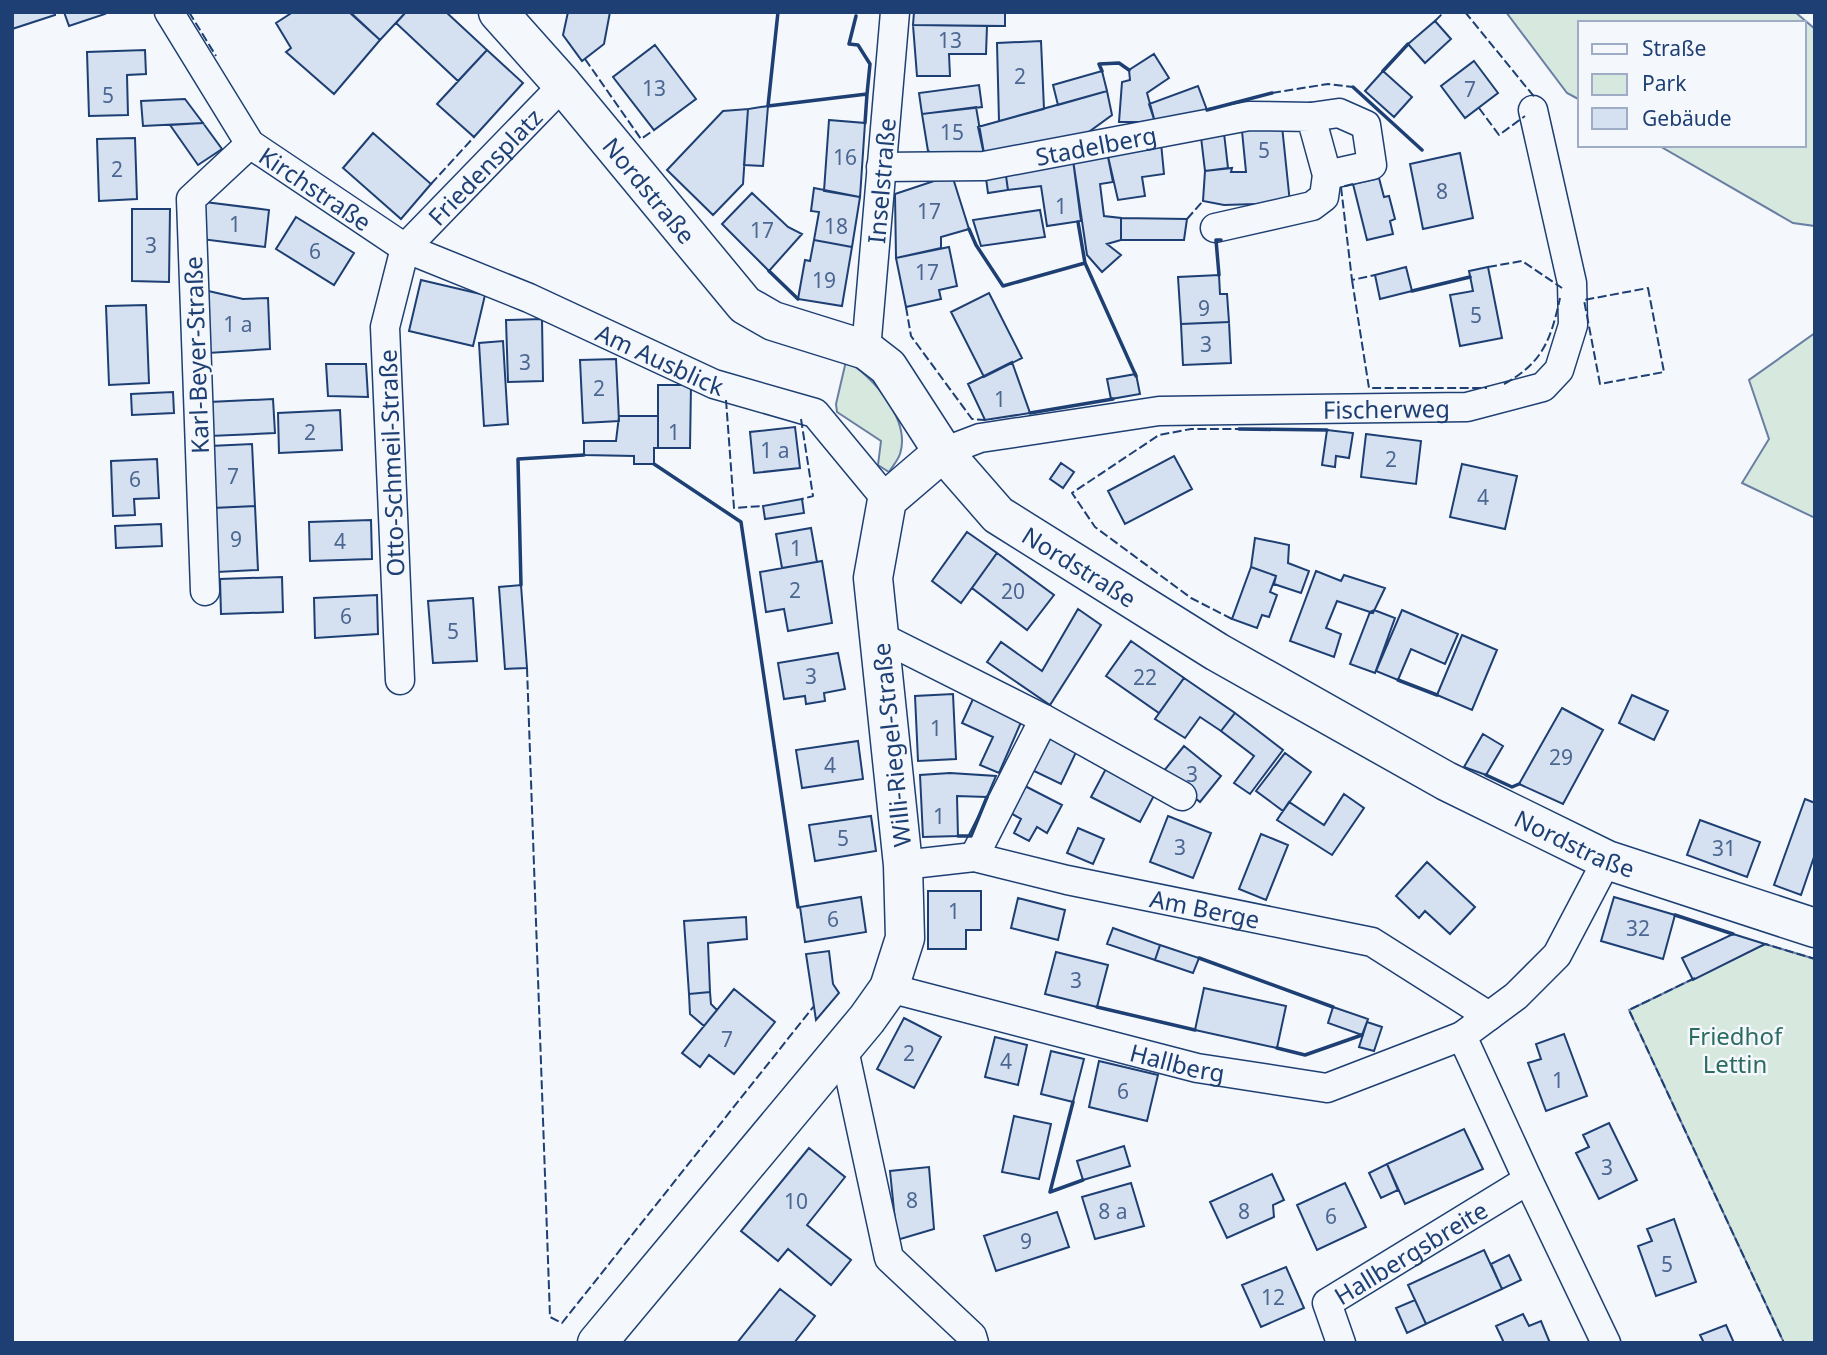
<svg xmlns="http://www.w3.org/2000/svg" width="1827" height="1355" viewBox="0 0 1827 1355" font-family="'Noto Sans',sans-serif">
<rect width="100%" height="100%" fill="#f4f7fb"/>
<path fill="#d7e8df" stroke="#687fa3" stroke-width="2" d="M1506,12H1795L1815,29V226L1793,223L1658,145H1804V23H1580V100L1567,93Z
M1815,333V518L1742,483L1769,439L1749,380Z
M846,361C873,376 911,420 900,454C898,460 892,467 889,472L878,465L881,441L837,412L836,404Z
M1765,944L1815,959V1343H1784L1629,1010Z"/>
<path fill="#d5e0f0" stroke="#1d3f73" stroke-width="2" d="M12,12H55V15L12,29Z
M64,12H104L105,14L69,26Z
M293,12H349L380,40L334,94L286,52L291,48L276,23Z
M350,12H406L380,40Z
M406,12H446L487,50L458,81L396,23Z
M568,12H610L604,44L582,61L563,35Z
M914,12H1005V26L913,25Z
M1435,21L1451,39L1425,63L1408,44Z
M913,25L987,26L986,54H949L950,76H917Z
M1041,41L1044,109L999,121L997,43Z
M655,45L696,99L654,130L613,77Z
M145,50L146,74L127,75L128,115L89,116L87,52Z
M487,50L523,83L474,137L437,104Z
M1154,54L1169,78L1147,93L1155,122H1119L1122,82L1130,80L1129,70Z
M1474,61L1498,93L1465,118L1441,86Z
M1102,71L1107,91L1058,105L1053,85Z
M1383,71L1412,97L1394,117L1365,91Z
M979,85L982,107L922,114L919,93Z
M1198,86L1207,110L1155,122L1149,104Z
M1107,91L1112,115L1079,139L985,159L978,127Z
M185,99L203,123L143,126L141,101Z
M768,106L763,166L744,165L748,109Z
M976,107L985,159L948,161L928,151L922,114Z
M748,109L743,184L713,215L667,170L723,111Z
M829,120L865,123L860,197L824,191Z
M203,123L222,149L198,165L170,125Z
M1282,126L1290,203L1224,205L1203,201L1205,171L1232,168L1231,172H1246L1242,131Z
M373,133L431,184L401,219L343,168Z
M1224,133L1228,168L1205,171L1201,137Z
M135,138L137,199L99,201L97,139Z
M1161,143L1164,174L1142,177L1145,196L1118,200L1107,152Z
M1107,152L1113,182L1100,184L1104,216L1121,218V240L1107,244L1121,255L1102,272L1087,255L1073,160Z
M1460,153L1473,218L1423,229L1410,164Z
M1073,160L1081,221L1047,226L1041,186L1008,190L1005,169Z
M1005,169L1008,190L988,193L985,171Z
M952,175L969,229L941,237V248L896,258L895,194Z
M1379,178L1384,197L1389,196L1395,219L1390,221L1393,234L1367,240L1353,184Z
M814,188L860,197L852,247L814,240L819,212L811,211Z
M752,193L788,227L802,234L769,271L722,224Z
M205,202L269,210L265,247L201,239Z
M132,209H170L169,282L132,281Z
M1040,210L1045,237L981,246L973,220Z
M296,217L354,253L334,285L276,249Z
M1121,218L1187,219L1184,240H1121Z
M814,240L852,247L842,306L798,299L805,260L810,261Z
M949,247L957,286L939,290L941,299L906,307L896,258Z
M1406,267L1412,291L1380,299L1375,275Z
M1488,267L1502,338L1460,346L1450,295L1473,291L1469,271Z
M1219,275L1220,294H1227L1229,322L1181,324L1178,277Z
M421,280L485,295L473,346L409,331Z
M204,290L243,299L268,298L270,349L208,353Z
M989,293L1022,358L984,377L951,312Z
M146,305L149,383L109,385L106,306Z
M542,319L543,381L508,382L506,320Z
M1229,322L1231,363L1183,365L1181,324Z
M503,341L508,424L484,426L479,343Z
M616,359L619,421L583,423L580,360Z
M1012,362L1030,413L985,420L968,384Z
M326,364H366L368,397L328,396Z
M1136,374L1140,394L1111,399L1107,379Z
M658,385H691L690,448H658Z
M173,392L174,413L132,415L131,394Z
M273,399L275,433L210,436L209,402Z
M340,410L342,450L279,453L278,413Z
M619,416H658V448H654V464H634V456L584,455V441H616Z
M795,427L800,468L754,473L750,432Z
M1327,430L1353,433L1349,458L1336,456L1335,467L1322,465Z
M1366,434L1421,441L1416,484L1361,477Z
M252,444L255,506L213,508L210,446Z
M1174,456L1192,489L1125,524L1108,491Z
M157,459L159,498L134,499L135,515L113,516L111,461Z
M1061,463L1074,472L1063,488L1050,479Z
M1462,464L1517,476L1505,529L1450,517Z
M802,499L804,513L765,519L763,506Z
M255,506L258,570L217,572L213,508Z
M371,520L372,559L310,561L309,522Z
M161,524L162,546L116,548L115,526Z
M811,528L817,562L782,568L776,534Z
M967,532L997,553L961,603L932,581Z
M1255,538L1289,545L1288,563L1309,571L1301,593L1274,584L1276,576L1251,567Z
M997,553L1054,595L1027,630L972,588Z
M822,561L832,623L788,631L784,609L766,612L760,572Z
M1251,567L1276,576L1270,592L1277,595L1269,617L1262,615L1257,628L1232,619Z
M1316,571L1341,581L1344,575L1385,588L1373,613L1337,601L1326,628L1341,634L1334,657L1290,641Z
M282,577L283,612L221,614L220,579Z
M521,585L527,668L505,669L499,587Z
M377,595L378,634L315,638L314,598Z
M473,598L477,661L433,663L428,601Z
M1078,609L1101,625L1050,705L987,662L1001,642L1042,671Z
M1374,610L1395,618L1375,673L1350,664L1370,612Z
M1402,610L1458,634L1445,664L1411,649L1398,680L1376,671Z
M1462,635L1497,650L1472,710L1437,695Z
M1131,641L1184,678L1159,713L1106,676Z
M838,653L845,689L824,693L825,701L806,704L805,696L784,699L778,663Z
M1184,678L1235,713L1221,731L1200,717L1185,738L1155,719Z
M953,694L956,759L918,761L915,696Z
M1632,695L1668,711L1654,740L1619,723Z
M973,699L1022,720L999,773L980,765L993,737L962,723Z
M1562,708L1603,730L1563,804L1519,784Z
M1235,713L1283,750L1250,794L1234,783L1254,756L1221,731Z
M1051,732L1079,746L1061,784L1032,770Z
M1483,734L1503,746L1486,775L1464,767Z
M858,741L863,779L802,788L796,750Z
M1184,746L1221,776L1200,802L1163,772Z
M1285,753L1311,772L1283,811L1256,791Z
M1109,763L1158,788L1140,822L1091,797Z
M950,773L996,776L987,797L957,796L958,836L923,837L920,775Z
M1023,785L1062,805L1047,833L1037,827L1029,841L1014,833L1021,819L1009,812Z
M1344,794L1364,808L1332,855L1277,820L1289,802L1324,825Z
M1805,799L1815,803V854L1801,895L1774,885Z
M871,816L876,851L815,861L809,825Z
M1168,816L1211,833L1193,878L1150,862Z
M1700,820L1760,842L1747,877L1687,855Z
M1078,828L1104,839L1093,864L1067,853Z
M1261,834L1288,845L1266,900L1239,889Z
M1427,862L1475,907L1450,934L1425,911L1419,918L1396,896Z
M928,891H981V930H966V949H928Z
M861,897L866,932L805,942L800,907Z
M1614,897L1675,915L1663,959L1601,941Z
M1018,898L1065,910L1058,940L1011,928Z
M746,917L747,939L708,943L710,992L689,994L684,921Z
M1113,928L1160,945L1155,960L1107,944Z
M1733,934L1765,944L1693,980L1682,958Z
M1160,945L1199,958L1193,973L1155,960Z
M829,951L833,984L839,993L816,1020L806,954Z
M1056,952L1108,965L1097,1007L1045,994Z
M1204,988L1286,1006L1277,1048L1195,1030Z
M734,989L775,1022L734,1074L709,1055L700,1067L682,1053Z
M710,992L711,1004L717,1010L704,1026L690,1014L689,994Z
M1333,1007L1368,1019L1362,1035L1328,1023Z
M904,1018L941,1037L914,1088L877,1069Z
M1367,1022L1382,1027L1374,1051L1359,1047Z
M1564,1034L1587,1096L1546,1111L1528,1063L1541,1059L1536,1044Z
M995,1037L1027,1045L1018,1085L985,1077Z
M1051,1051L1084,1059L1073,1102L1041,1094Z
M1099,1061L1158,1075L1147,1121L1089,1107Z
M1014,1116L1051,1124L1039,1179L1002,1172Z
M1609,1123L1637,1180L1599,1199L1576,1153L1589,1147L1583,1135Z
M1464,1129L1483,1169L1405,1204L1387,1164Z
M1124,1146L1130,1166L1083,1180L1077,1161Z
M809,1148L845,1177L807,1225L851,1260L831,1285L788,1249L778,1261L741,1231Z
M1387,1164L1398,1190L1381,1198L1369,1173Z
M929,1167L934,1229L897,1240L890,1171Z
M1272,1174L1284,1200L1273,1205L1274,1217L1227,1238L1210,1202Z
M1131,1183L1144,1226L1095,1239L1082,1197Z
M1345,1183L1366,1227L1317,1250L1297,1205Z
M1057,1212L1069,1247L996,1271L984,1236Z
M1674,1219L1696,1282L1656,1296L1638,1246L1652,1241L1647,1229Z
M1484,1250L1502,1289L1426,1324L1408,1285Z
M1509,1255L1521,1280L1502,1289L1491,1264Z
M1286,1267L1304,1308L1261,1327L1242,1285Z
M780,1289L815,1316L794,1343H737Z
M1415,1300L1426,1324L1407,1333L1396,1308Z
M1523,1314L1529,1326L1541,1321L1550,1343H1504L1496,1326Z
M1726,1325L1734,1343H1704L1700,1335Z"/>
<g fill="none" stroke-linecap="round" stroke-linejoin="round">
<defs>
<g id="street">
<path id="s1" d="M169,12L250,144L405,248L529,298L714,384L815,413L887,500"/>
<path d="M1311,117L1339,113L1366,125L1372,165L1327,175"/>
<path id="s2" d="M881,167L984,166L1249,116L1311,117L1327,175L1324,197L1312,206L1215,228"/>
<path id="s3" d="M405,248L563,85"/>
<path id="s4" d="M866,350L895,12"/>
<path id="s5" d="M943,452L980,438L1159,411L1467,407L1543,387L1559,370L1573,325L1572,283L1533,110"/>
<path d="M205,591L191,199L250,144"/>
<path d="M881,637L1044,719L1182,796"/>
<path d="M400,680L385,327L405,248"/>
<path d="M974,857L1044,719"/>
<path id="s6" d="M903,865L974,857L1067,880L1372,942L1489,1016"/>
<path id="s7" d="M889,988L1197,1068L1327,1088L1462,1036"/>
<path d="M843,1045L889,1258L972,1336L974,1343"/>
<path d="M1528,1180L1606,1343"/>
<path id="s8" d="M1341,1343L1327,1303L1528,1180L1462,1036L1516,996L1557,955L1607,860"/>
</g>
<g id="secondary">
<path id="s9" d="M498,12L563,85L745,305L773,321L866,350L888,367L943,452L998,515L1217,652L1446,781L1607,860L1815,928"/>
<path d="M597,1343L867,1019L889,988L905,938L903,865L873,578L887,500L943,452"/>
</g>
</defs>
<use href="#street" stroke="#1d3f73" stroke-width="31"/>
<use href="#secondary" stroke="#1d3f73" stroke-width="41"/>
<use href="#street" stroke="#f4f7fb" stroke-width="28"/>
<use href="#secondary" stroke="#f4f7fb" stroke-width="38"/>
<path stroke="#1d3f73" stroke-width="2" stroke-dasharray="9 3.5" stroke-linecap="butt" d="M189,12L216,56
M1465,12L1536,99
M1435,21L1444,12
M585,59L641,139L654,130
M1272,93L1328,84L1353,87
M1479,108L1499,135L1525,116
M431,184L474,137
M1353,184L1341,187L1352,280L1375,275
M1187,219L1203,201
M1488,267L1522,261L1562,288
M1352,280L1369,388H1487
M1648,288L1664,372L1600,384L1584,300Z
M906,307L911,336L972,419L985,420
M1504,384C1543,363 1551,339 1560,298
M726,400L734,508L763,506
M801,419L813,496L802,499
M1232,619L1191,598L1095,527L1072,493L1159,435L1191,429H1239
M527,668L550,1317L562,1323L814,1006
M1761,946L1765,944L1815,959
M1695,978L1629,1010L1784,1343"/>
<path stroke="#1d3f73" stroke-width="3.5" d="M778,12L768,106L867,94L870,64L858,45L849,44L856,16
M1102,71L1099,64L1119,63L1129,70
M1383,71L1408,44
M1353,87L1422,150
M1207,110L1272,93
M865,123L867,94
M1078,222L1085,263
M969,229L976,245L1003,286L1085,263L1136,376
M769,271L798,299
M1219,275L1216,240H1221
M1412,291L1470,277
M1030,413L1113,399
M1239,429L1327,430
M654,464L741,522L798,907
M521,585L518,459L584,455
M1398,680L1437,695
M1486,775L1512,787L1519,784
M958,836H971L987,797
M1675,915L1733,934
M1199,958L1333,1007
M1097,1007L1195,1030
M1277,1048L1305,1055L1362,1035
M1073,1102L1050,1192L1083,1180"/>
</g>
<g text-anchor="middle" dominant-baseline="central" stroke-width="5" stroke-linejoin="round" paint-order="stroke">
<g font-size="21" fill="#4b6792">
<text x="950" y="40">13</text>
<text x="1020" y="76">2</text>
<text x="654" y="88">13</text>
<text x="1470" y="89">7</text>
<text x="108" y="95">5</text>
<text x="952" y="132">15</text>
<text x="1264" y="150">5</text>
<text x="845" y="157">16</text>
<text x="117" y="169">2</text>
<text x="1442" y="191">8</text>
<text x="1061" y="206">1</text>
<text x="929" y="211">17</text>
<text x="235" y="224">1</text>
<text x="836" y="226">18</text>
<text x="762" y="230">17</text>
<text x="151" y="245">3</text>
<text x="315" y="251">6</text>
<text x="927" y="272">17</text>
<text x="824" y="280">19</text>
<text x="1204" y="308">9</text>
<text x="1476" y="315">5</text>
<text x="238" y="324">1 a</text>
<text x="1206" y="344">3</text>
<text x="525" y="362">3</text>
<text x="599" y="388">2</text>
<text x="1000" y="399">1</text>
<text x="310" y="432">2</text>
<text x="674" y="432">1</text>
<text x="775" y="450">1 a</text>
<text x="1391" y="459">2</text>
<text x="233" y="476">7</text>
<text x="135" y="479">6</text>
<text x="1483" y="497">4</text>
<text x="236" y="539">9</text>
<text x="340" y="541">4</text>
<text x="796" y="548">1</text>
<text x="795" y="590">2</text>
<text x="1013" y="591">20</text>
<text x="346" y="616">6</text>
<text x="453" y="631">5</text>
<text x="811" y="676">3</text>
<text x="1145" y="677">22</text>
<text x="936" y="728">1</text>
<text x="1561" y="757">29</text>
<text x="830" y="765">4</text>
<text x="1192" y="774">3</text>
<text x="939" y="816">1</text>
<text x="843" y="838">5</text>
<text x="1180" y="847">3</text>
<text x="1724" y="848">31</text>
<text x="954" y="911">1</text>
<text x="833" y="919">6</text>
<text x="1638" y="928">32</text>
<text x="1076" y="980">3</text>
<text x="727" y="1039">7</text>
<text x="909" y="1053">2</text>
<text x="1006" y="1061">4</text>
<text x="1558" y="1080">1</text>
<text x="1123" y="1091">6</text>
<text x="1607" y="1167">3</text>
<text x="912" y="1200">8</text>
<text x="796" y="1201">10</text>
<text x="1113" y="1211">8 a</text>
<text x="1244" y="1211">8</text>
<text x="1331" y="1216">6</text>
<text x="1026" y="1241">9</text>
<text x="1667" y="1264">5</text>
<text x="1273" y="1297">12</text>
</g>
<g font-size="24" fill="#1d3f73" stroke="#f4f7fb">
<text stroke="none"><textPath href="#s2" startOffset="217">Stadelberg</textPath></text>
<text stroke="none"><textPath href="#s3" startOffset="114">Friedensplatz</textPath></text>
<text stroke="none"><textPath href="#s4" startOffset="170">Inselstraße</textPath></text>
<text stroke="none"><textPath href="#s1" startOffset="234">Kirchstraße</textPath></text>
<text stroke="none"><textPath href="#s9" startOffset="234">Nordstraße</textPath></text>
<text transform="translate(196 355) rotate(-92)">Karl-Beyer-Straße</text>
<text stroke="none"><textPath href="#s1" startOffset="620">Am Ausblick</textPath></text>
<text stroke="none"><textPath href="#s5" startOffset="448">Fischerweg</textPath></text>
<text transform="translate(391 463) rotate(-92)">Otto-Schmeil-Straße</text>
<text stroke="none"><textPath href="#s9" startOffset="822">Nordstraße</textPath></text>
<text transform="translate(891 745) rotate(-96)">Willi-Riegel-Straße</text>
<text stroke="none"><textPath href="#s9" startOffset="1390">Nordstraße</textPath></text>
<text stroke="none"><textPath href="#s6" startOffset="308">Am Berge</textPath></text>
<text stroke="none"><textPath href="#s7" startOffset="298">Hallberg</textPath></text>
<text stroke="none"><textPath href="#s8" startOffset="140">Hallbergsbreite</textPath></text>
</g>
<g font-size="24" fill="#2c6c60" stroke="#f4f7fb">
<text x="1735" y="1035">Friedhof<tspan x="1735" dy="28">Lettin</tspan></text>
</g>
</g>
<rect width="1827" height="1355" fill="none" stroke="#1d3f73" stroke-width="28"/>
<rect x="1578" y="21" width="228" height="126" fill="#f4f7fb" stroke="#9eadc5" stroke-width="2"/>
<rect x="1592" y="44" width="35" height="10" fill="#f4f7fb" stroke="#9eadc5" stroke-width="2"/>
<text x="1642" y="56" font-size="21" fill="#1d3f73">Straße</text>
<rect x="1592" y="74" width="35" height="21" fill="#d7e8df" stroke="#9eadc5" stroke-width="2"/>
<text x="1642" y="91" font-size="21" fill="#1d3f73">Park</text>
<rect x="1592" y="108" width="35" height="21" fill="#d5e0f0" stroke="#9eadc5" stroke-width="2"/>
<text x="1642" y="126" font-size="21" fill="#1d3f73">Gebäude</text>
</svg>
